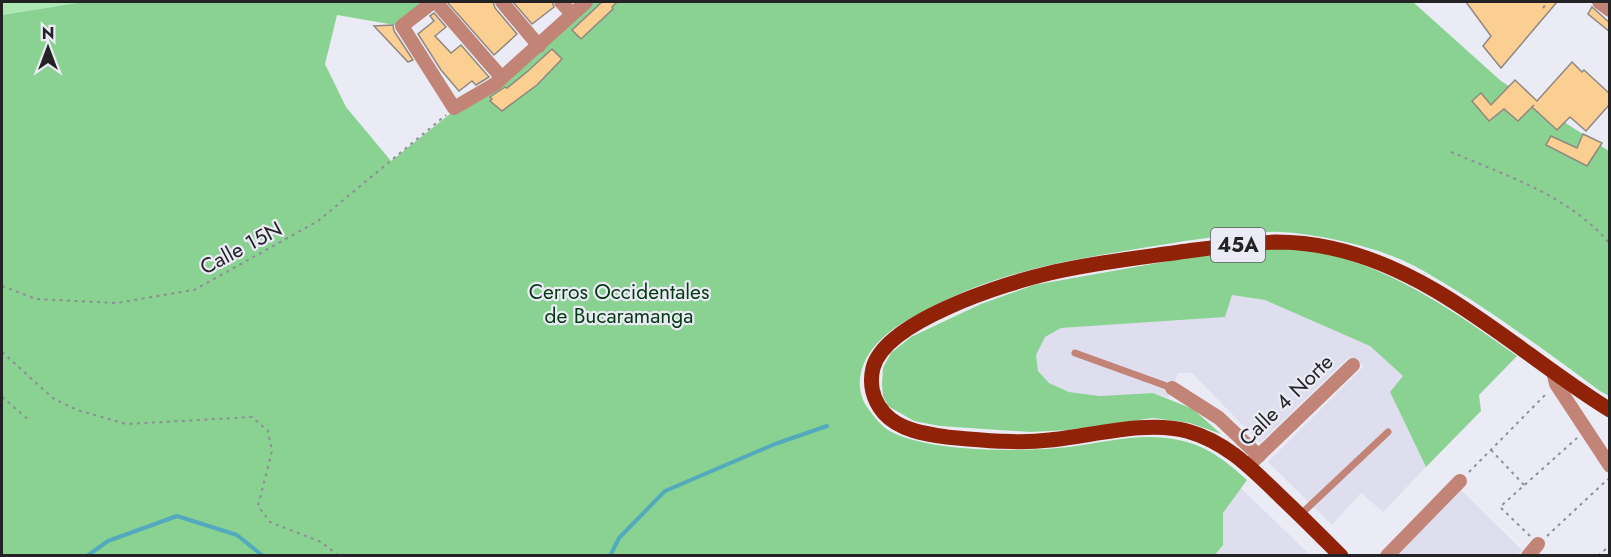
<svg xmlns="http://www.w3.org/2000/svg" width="1611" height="557" viewBox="0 0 1611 557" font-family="Jost,sans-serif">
<rect width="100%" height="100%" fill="#ebebf5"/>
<path fill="#dedeef" d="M1232,295L1265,300L1370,346L1403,376L1390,392L1426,467L1383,512L1361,493L1332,525L1268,462L1364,366L1349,357L1260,443L1192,373H1178L1168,398L1153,393L1100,396L1069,392L1049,383L1038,371L1035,355L1045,337L1061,328L1225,317Z
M1241,488L1310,555L1215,556L1223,545V513Z
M1461,490L1522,550L1516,556H1396Z"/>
<path fill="#aee8b3" d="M2,2H83L2,15Z"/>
<path fill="#8ad292" d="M83,2H430L395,25L337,15L325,64L346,107L391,161L590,2H1413L1501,81L1609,151V396L1600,391C1557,359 1514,328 1470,299C1445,284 1419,266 1392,256C1375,249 1355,244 1337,240C1317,236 1288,231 1268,232C1223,234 1179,242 1136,249C1058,262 994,273 924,311C901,323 879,335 866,359C858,374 857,392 867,407C872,414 880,425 888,430C926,453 1025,452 1069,447C1107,442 1145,431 1183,441C1209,447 1228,463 1247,480L1223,513V545L1215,555L2,556V15Z
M1261,247C1277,248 1295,246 1311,250C1388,265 1454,311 1517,356L1479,395L1481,411L1426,467L1390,392L1403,376L1370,346L1265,300L1232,295L1225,317L1061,328L1045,337L1036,355L1038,371L1049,383L1069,392L1100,396L1153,393L1193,409L1221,434L1190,423L1153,418L1068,430L1031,432L940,426L914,421L888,406L883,396L882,384L883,368L891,353L911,337L981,304L1034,285L1186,258Z"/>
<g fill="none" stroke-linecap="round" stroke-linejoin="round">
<path stroke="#53aabd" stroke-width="4" d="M87,556L108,541L177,516L237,535L263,556
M610,556L619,538L665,491L775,444L827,426"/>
</g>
<path fill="#fbce91" stroke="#8e8881" stroke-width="1.5" d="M450,2H493L495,8L517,34L494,55L448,3Z
M513,2H552L554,7L532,24Z
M602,2H617L612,7L613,9L581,39L572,30Z
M1466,2H1557L1501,68L1483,46L1491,36Z
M1592,7L1610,23V32L1588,14Z
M434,13L446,27L435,36L451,53L461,45L489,77L476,85L472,81L459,91L441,70L418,34L434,21L430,16Z
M393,25L394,31L413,60L408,62L374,26Z
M552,49L562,59L537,85L502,111L490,101L492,99L490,97L505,87L507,88L528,71Z
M1572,62L1582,72L1584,70L1610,94V104L1586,131L1570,117L1557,130L1532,107L1534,105L1518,121L1504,109L1489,121L1472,101L1481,93L1491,105L1515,80L1537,101Z
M1583,134L1602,143L1587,166L1546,145L1551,136L1577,148Z"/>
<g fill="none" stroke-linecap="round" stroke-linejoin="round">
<path stroke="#8e8e95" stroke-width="2" stroke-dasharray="3 4.5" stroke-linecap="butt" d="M1543,8L1548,2
M1451,152C1507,176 1570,196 1610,244
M2,286L36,299L116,303L194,290L318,221L446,115
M2,352L54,399L77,410L126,424L252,417L268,431L272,451L258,506L270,522L321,542L339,556
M2,397L29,420
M1491,450L1524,485
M1469,472L1547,393
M1530,536L1500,507L1577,438
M1547,536L1608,479
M1598,556L1610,545"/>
<path stroke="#c18476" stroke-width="7" d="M1075,353L1172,388
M1300,515L1388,432"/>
<path stroke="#c18476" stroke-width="14" d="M433,2L402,26L454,108L495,84L586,2
M436,2L502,78
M502,2L539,46
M561,2L572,14
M1599,2L1610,10
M1553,371L1556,384L1610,466
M1172,388L1219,418L1259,456
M1249,465L1353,365
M1387,556L1460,481
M1528,556L1538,544"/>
<path stroke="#902207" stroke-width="15" d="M1341,556C1321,536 1302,517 1282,498C1253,470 1227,442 1187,431C1146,420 1092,436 1050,440C1016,444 981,440 947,437C925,434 899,430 884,413C873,400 869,384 873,368C885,321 1006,283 1050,273C1092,263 1137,258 1180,252C1211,248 1244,243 1276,242C1294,242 1313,244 1331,248C1438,271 1519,354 1610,410"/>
</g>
<g text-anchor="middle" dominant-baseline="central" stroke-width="4.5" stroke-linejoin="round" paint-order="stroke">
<rect fill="#ebebf5" stroke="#5f5f64" stroke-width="1.5" x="1211" y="228" width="54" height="34" rx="4.5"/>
<g font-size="20" font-weight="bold" fill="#232326">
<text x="1238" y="245">45A</text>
</g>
<g font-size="21" fill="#232326" stroke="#ebebf5">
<text transform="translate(241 248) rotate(-28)">Calle 15N</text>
<text transform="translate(1286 400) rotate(-44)">Calle 4 Norte</text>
</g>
<g font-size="21" fill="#033a11" stroke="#ebebf5">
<text x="619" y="292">Cerros Occidentales<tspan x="619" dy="24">de Bucaramanga</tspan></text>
</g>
</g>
<rect width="1611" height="557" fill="none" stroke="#232326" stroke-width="6"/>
<g transform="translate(48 48)" stroke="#ebebf5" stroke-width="4.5" paint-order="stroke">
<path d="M0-4.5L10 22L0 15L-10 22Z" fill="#232326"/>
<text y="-9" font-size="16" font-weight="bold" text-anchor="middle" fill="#232326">N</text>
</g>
</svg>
